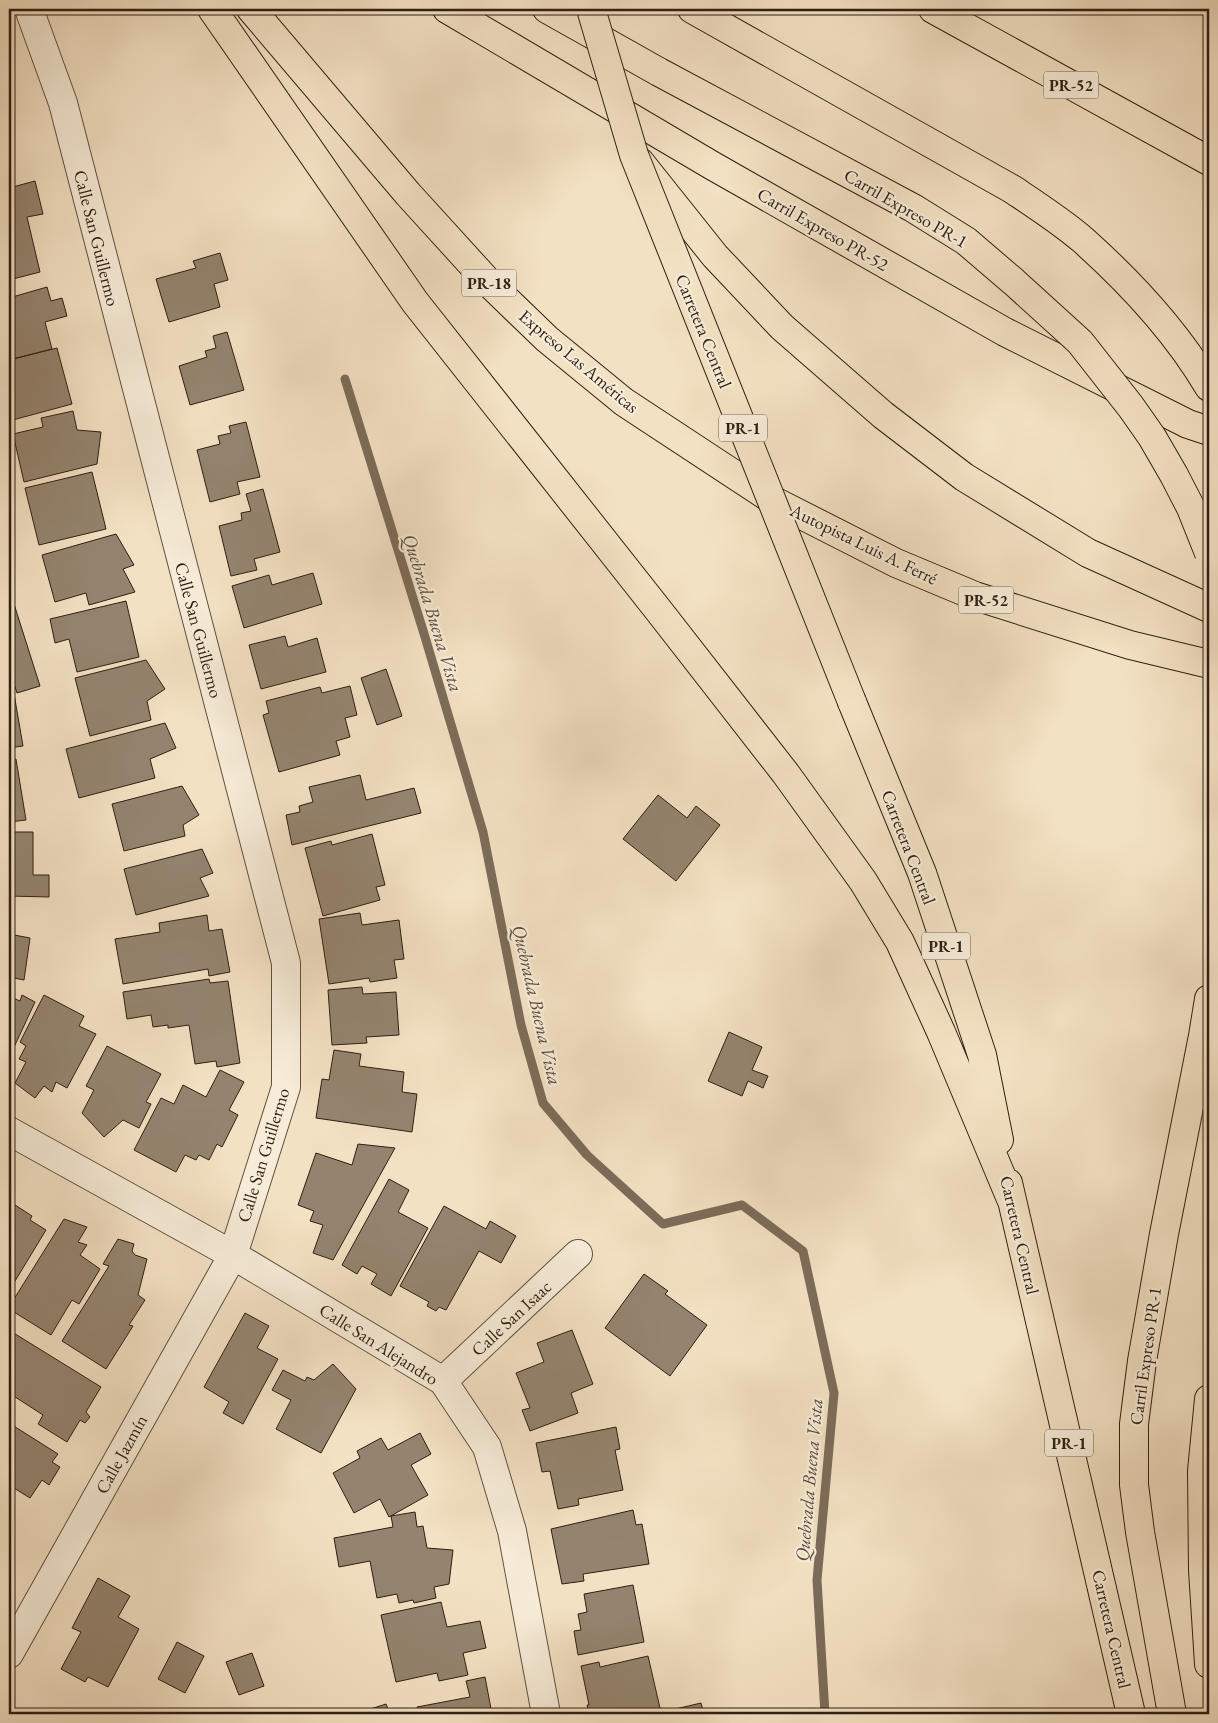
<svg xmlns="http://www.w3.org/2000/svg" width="1218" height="1723" viewBox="0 0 1218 1723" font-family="'EB Garamond',serif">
<rect width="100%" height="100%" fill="#f3e1c3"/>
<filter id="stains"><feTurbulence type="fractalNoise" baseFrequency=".004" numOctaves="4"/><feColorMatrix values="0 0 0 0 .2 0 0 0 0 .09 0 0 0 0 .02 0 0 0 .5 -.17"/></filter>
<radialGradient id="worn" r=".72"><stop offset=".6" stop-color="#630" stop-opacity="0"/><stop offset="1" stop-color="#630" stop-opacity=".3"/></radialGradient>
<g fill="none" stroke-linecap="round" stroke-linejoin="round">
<path stroke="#7c6c59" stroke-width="9" d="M345,379L425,637L483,832L521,1025L543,1103L587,1155L663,1224L742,1205L803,1251L834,1393L817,1580L825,1714"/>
</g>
<path fill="#94846f" stroke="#2e1f13" d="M35,181L43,214L27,217L40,272L9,280V188Z
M220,253L228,280L214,284L220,307L169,322L156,279L196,268L193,261Z
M47,287L51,301L62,298L67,316L45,322L52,349L9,360V298Z
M227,332L244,390L190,405L179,366L207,357L205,351L216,348L213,336Z
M57,348L72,404L9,421V360Z
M73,411L77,430L101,432L97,464L24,482L13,434L43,427L41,418Z
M246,422L260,477L237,482L240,494L210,502L197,450L220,444L218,436L231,433L229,426Z
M92,472L106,529L39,545L25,488Z
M263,489L280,552L254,559L257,570L231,576L219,526L242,520L241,513L251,511L246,494Z
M116,534L134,565L123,569L135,592L89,605L86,593L55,602L42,555Z
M313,573L322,604L244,628L232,586L269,575L272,585Z
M126,601L139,657L77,672L69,639L55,643L50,619Z
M14,604L40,686L17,693L9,668V605Z
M285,636L288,647L317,638L326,672L261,689L249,645Z
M146,660L165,689L147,701L151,720L90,736L75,678Z
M386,669L402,716L377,725L361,678Z
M350,686L357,715L345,718L350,737L336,741L340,755L279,772L263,715L269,713L266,701L320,687L322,693Z
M9,688H13L23,746L9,748Z
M165,723L176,748L150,759L155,778L79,798L66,749Z
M16,759L26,820L9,822V760Z
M360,775L366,800L414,788L421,813L292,845L286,815L300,812L299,806L313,802L309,787Z
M182,786L199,815L183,825L185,836L124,851L112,804Z
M658,795L687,818L696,806L720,825L676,881L623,839Z
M9,832H33V875H49V897L9,896Z
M372,834L385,885L376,887L380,900L323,916L305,848L331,841L332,845Z
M202,849L213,873L200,878L209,896L136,915L124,869Z
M360,913L362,925L399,920L404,959L394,960L397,978L370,982L369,978L329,984L319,919Z
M207,915L209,931L222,929L230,972L209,976L208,969L123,984L115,939L160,932L159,923Z
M9,934L30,938L24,980L9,977Z
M209,979L210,983L228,981L240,1063L217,1067L216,1061L195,1064L189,1025L168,1028V1025L153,1027L151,1015L127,1019L123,992Z
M362,987L363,994L396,992L399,1035L366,1037L367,1043L332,1045L328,990Z
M22,995L35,1002L9,1058V996L20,1001Z
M44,995L84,1016L79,1026L96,1034L67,1088L56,1082L52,1092L44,1086L35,1098L15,1083L26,1062L19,1059L26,1046L20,1042Z
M729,1032L762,1047L752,1070L768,1076L763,1088L748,1081L742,1096L708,1081Z
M107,1046L161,1074L146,1102L151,1104L139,1128L123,1120L104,1137L82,1113L94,1090L86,1086Z
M334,1050L361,1054L359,1066L404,1072L402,1092L417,1094L412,1132L316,1118L322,1079L329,1080Z
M220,1070L244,1082L229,1110L238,1115L222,1147L217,1144L209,1160L199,1155L196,1160L185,1155L176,1172L134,1150L161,1098L174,1104L183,1085L206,1097Z
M358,1144L395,1148L333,1260L313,1253L323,1225L310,1221L314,1211L298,1205L316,1153L352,1165Z
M389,1179L409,1190L398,1212L428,1228L391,1296L371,1284L377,1274L362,1266L357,1274L342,1265Z
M9,1201L32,1216L30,1220L46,1230L9,1291Z
M444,1206L486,1229L490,1221L516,1236L501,1263L479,1251L446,1310L439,1307L436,1311L427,1306L429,1302L400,1286Z
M64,1219L87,1227L78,1242L87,1245L80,1255L100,1269L79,1304L72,1300L51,1335L9,1309V1307Z
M118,1239L134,1244L132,1251L135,1255L147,1259L138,1295L145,1300L129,1325L133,1326L106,1369L62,1341L109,1266L103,1264Z
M644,1274L668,1291L665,1294L707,1325L670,1376L605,1328Z
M245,1313L269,1326L257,1348L278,1359L243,1424L223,1413L229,1402L204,1387Z
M572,1330L593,1384L571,1393L578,1413L530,1431L522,1410L530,1408L516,1373L544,1362L537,1343Z
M12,1332L101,1387L86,1412L90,1417L85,1423L80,1420L67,1442L38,1424L43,1415L9,1393V1337Z
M333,1364L356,1389L321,1453L276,1429L291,1400L272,1390L283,1370L305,1381L307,1377L314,1380Z
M9,1423L58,1454L52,1462L60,1467L49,1485L42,1480L30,1498L9,1485Z
M616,1427L620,1449L615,1450L623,1490L578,1499L579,1505L558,1509L550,1471L542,1472L536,1443Z
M420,1433L431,1454L411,1465L428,1495L389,1517L380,1499L354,1513L333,1473L360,1458L357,1451L381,1438L388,1450Z
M633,1510L636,1525L642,1524L649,1564L583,1574L584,1581L562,1584L551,1529Z
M415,1512L417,1527L423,1526L427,1548L453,1550L449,1584L434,1587L436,1598L414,1603L413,1600L399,1603L397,1594L377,1598L370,1561L339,1567L334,1538L393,1527L391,1516Z
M98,1578L130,1596L118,1617L139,1629L108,1687L88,1677L85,1682L61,1669L81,1632L72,1628Z
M633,1585L644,1642L578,1655L574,1631L581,1630L578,1614L587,1612L584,1594Z
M441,1602L447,1627L480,1621L486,1648L463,1653L468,1675L439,1681L437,1673L396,1682L381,1615Z
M177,1642L204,1656L185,1693L158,1679Z
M252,1653L264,1686L239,1695L226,1662Z
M648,1656L660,1708L634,1714H589L587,1705H589L581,1666L599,1662L600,1667Z
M485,1677L492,1714H418L417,1707L470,1697L466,1681Z
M701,1703L704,1714H667V1711Z
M386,1704L390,1714H355Z"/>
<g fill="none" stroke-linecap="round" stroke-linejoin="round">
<defs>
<path id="minor" d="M9,1131L233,1255L443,1381L487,1447L512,1531L546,1714
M443,1381L578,1254
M9,1654L233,1255L286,1087V963L63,103L29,9"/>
<path id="motorway" d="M212,9L415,302L659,611L786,774L863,881L900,942L941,1032L1011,1199
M251,9L408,194L489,283L547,339L624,402L776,502L896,563L975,596L1130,645L1209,664
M447,9L713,166L1005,332L1188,424L1209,431
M547,9L659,72
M692,9L1012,189C1036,205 1061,221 1083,240C1131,283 1176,331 1209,387
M933,9L1209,161
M640,162L715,256L782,327L883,415L964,477L1088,553L1209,608
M852,702L922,873L982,1055L999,1140
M1008,1183L1131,1714
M1209,1399L1202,1471L1203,1570L1209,1664
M1172,1714L1140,1532L1134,1485V1424L1142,1361L1164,1234L1203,1036L1209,999"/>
</defs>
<use href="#minor" stroke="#5f503f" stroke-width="30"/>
<use href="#motorway" stroke="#2e1f13" stroke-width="30"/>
<use href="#minor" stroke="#f7ecd8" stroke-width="28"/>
<use href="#motorway" stroke="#f3e1c3" stroke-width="28"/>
<defs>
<path id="motorway-bridge" d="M591,9L634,155L852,702
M659,72L913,208L966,241L1014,282L1080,342L1131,407L1152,437L1174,475L1191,508L1209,553"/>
</defs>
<use href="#motorway-bridge" stroke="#2e1f13" stroke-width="30" stroke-linecap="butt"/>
<use href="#motorway-bridge" stroke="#f3e1c3" stroke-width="28"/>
</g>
<g text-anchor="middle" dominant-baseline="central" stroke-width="4.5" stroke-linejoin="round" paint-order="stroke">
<g fill="#f7ecd8" stroke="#6a5c4e" stroke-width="1">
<rect x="1043.5" y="71.5" width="55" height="27" rx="4"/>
<rect x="461.5" y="269.5" width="55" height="27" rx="4"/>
<rect x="719" y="414.5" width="48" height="27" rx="4"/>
<rect x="958.5" y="586.5" width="55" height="27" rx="4"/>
<rect x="922" y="932.5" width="48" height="27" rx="4"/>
<rect x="1045" y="1429.5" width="48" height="27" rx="4"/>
</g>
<g font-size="16" font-weight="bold" fill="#2e1f13">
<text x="1071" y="85">PR-52</text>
<text x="489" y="283">PR-18</text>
<text x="743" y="428">PR-1</text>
<text x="986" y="600">PR-52</text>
<text x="946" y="946">PR-1</text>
<text x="1069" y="1443">PR-1</text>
</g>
<g font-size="18" fill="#2e1f13" stroke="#f7ecd8">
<text transform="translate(906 208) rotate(30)">Carril Expreso PR-1</text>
<text transform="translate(823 229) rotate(30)">Carril Expreso PR-52</text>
<text transform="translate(97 238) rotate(76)">Calle San Guillermo</text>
<text transform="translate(704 331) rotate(68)">Carretera Central</text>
<text transform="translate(579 361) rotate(40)">Expreso Las Américas</text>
<text transform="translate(864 544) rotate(26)">Autopista Luis A. Ferré</text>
<text transform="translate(199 630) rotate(75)">Calle San Guillermo</text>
<text transform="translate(909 847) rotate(69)">Carretera Central</text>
<text transform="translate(263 1155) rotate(-73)">Calle San Guillermo</text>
<text transform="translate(1020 1235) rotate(77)">Carretera Central</text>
<text transform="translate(511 1318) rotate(-43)">Calle San Isaac</text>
<text transform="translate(379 1344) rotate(32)">Calle San Alejandro</text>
<text transform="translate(1145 1356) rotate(-82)">Carril Expreso PR-1</text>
<text transform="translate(121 1454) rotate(-61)">Calle Jazmín</text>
<text transform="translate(1112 1629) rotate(77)">Carretera Central</text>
</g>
<g font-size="19" font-style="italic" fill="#5c4c3c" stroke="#f7ecd8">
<text transform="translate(433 613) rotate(73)">Quebrada Buena Vista</text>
<text transform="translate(537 1005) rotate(77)">Quebrada Buena Vista</text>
<text transform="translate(809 1480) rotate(-85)">Quebrada Buena Vista</text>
</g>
</g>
<rect width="1218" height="1723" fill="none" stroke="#f3e1c3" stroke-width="30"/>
<rect x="10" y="10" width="1198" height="1703" fill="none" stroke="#2e1f13" stroke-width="2.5"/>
<rect x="15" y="15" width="1188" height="1693" fill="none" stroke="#2e1f13"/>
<rect width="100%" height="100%" filter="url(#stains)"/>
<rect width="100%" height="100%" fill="url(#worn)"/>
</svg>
